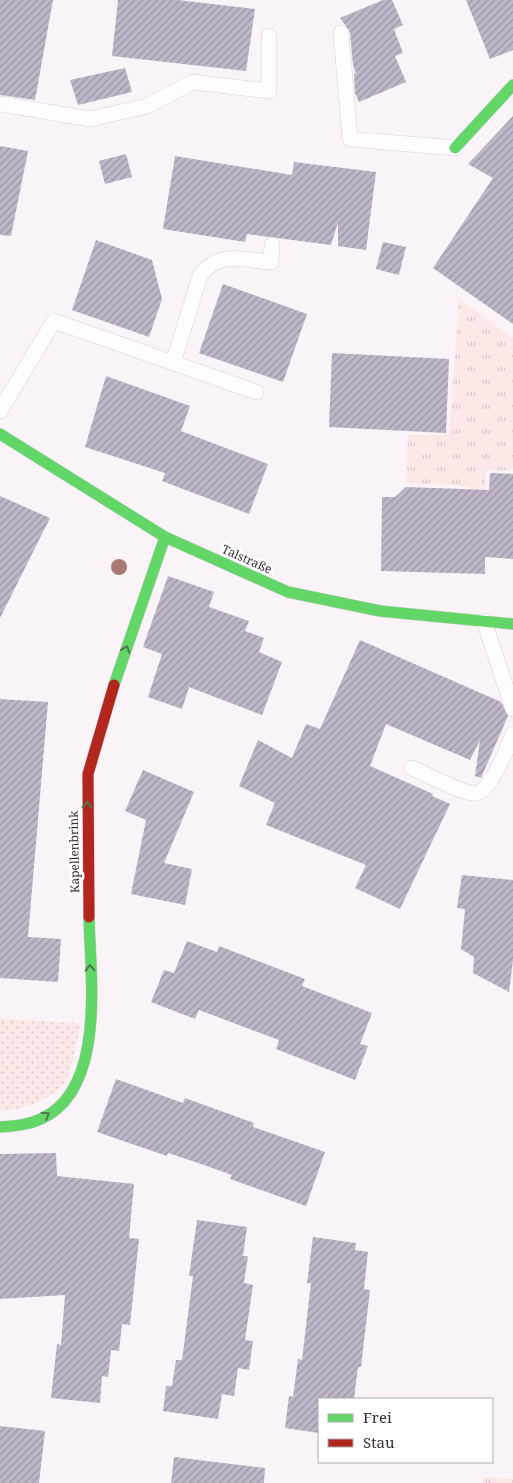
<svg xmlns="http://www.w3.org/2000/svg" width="513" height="1483" viewBox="0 0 513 1483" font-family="'Noto Serif',serif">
<defs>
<pattern id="grass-tufts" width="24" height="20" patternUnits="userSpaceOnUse" patternTransform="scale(1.25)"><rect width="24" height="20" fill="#fce8e7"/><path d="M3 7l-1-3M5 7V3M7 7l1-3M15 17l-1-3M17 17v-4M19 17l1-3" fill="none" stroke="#d9c7c7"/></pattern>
<pattern id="park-dots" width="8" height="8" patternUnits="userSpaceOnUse" patternTransform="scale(1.25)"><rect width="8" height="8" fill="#fce8e7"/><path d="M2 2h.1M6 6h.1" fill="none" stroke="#d9c7c7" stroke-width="1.8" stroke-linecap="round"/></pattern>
<pattern id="building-hatch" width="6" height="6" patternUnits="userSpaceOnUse" patternTransform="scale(1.25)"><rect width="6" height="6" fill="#bfb6c8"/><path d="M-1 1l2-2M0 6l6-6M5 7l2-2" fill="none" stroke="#9c94a3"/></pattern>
</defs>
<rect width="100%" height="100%" fill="#faf4f9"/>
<path fill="url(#grass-tufts)" d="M459,299L513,338V467L508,471L486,470L485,495H476L468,486L406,483L408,435H449Z
M485,1477L513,1479V1483H483Z"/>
<path fill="url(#park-dots)" d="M0,1019L81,1023C78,1035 72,1071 66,1080C52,1100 24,1110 0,1111Z"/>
<path fill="url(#building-hatch)" d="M0,0H53L35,100L0,95Z
M118,0H178L255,9L246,71L112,56Z
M383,0H392L403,25L394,29L403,53L395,56L406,82L359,102L355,93L354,74L356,73L353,65L350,32L340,18Z
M466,0H513V50L490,59Z
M125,68L132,92L78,105L70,80Z
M513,116V324L433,268L493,178L468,164Z
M0,146L28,151L11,236L0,235Z
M126,154L132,177L105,184L99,161Z
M175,156L292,175L294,162L376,172L366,250L338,246V222L331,245L247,234L245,242L163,229Z
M96,240L152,260L162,299L149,337L72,310Z
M383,242L406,247L399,275L376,269Z
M223,284L307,314L283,382L199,353Z
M332,353L449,359L446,433L329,427Z
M106,376L190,406L181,431L268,464L249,514L162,481L165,473L85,447Z
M490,473L513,474V559L485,557V574L381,571L382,497H395L406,487L489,490Z
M0,496L50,518L0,618Z
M168,576L214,592L209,607L249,621L245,631L264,638L259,652L282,662L262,715L189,687L182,709L148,697L162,654L143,647Z
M360,640L501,702L508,716L481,778L475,776L480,740L470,760L386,724L370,766L433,794L432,796L450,804L400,909L355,888L366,865L266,825L275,803L239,786L258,740L292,758L306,724L320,729Z
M0,699L48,702L28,937L61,939L58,982L0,978Z
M143,770L194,792L164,863L192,869L185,905L131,894L146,820L125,811Z
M462,875L513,880V960L509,992L473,973L474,957L461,949L465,909L457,908Z
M187,941L217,952L219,946L305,979L302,986L372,1013L360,1044L368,1046L355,1080L276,1049L279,1040L199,1010L195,1019L151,1002L164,970L174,973Z
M116,1079L183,1103L185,1098L254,1123L253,1127L325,1152L306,1206L230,1179L232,1175L201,1164L168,1153L167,1156L97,1132Z
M56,1153L57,1176L134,1184L129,1238L139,1239L130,1325L122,1324L119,1351L111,1350L108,1377L102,1376L100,1403L51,1398L57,1344L61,1345L65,1295L0,1299V1154Z
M197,1220L247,1227L243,1256H248L244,1283L253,1285L245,1340L253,1341L249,1370L238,1368L234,1396L222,1394L218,1419L163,1411L166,1386H172L176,1360H182L193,1276H189Z
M313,1237L356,1243L355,1250L368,1252L364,1289L370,1290L361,1367H358L354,1399H319V1433L285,1428L289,1396L293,1397L298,1359L302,1360L311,1283H307Z
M0,1426L45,1431L39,1483H0Z
M174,1457L265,1468L264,1483H171Z"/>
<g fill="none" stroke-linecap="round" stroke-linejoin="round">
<defs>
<path id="lane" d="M341,33L350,139L455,148
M0,104L90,119L147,106L193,82L269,91V36
M173,363L200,276C219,250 243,260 271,262L272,245
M0,411L54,321L256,392
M484,621L513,709
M412,768C424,773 466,796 477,793C491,790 508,747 513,734"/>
<path id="fast" d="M455,148L513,85
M0,434L165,537L288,592L380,611L513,624
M114,685L165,537
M0,1127C15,1126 28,1125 41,1119C107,1089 90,975 89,917"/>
<path id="jam" d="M89,917L88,774L114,685"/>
</defs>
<use href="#lane" stroke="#d6cdd4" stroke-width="16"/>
<use href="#fast" stroke="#d6cdd4" stroke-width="12"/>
<use href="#jam" stroke="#d6cdd4" stroke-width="12"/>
<use href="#lane" stroke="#fefdfe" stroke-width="15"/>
<use href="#fast" stroke="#63d668" stroke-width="11"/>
<use href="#jam" stroke="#b3261e" stroke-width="11"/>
</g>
<circle fill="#ac7876" cx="119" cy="567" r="8"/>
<defs><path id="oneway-chevron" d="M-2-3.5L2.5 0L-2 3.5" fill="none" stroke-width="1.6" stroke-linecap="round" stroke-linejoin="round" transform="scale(1.25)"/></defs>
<g stroke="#4b794c">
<use href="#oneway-chevron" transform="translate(126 649) rotate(-71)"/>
<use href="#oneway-chevron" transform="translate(87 805) rotate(-88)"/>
<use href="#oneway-chevron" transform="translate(90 968) rotate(-92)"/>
<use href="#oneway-chevron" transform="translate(46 1115) rotate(-33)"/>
</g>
<g text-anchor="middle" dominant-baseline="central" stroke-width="5" stroke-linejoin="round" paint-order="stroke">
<g font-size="12" fill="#382d36" stroke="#fff">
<text transform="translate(247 559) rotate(24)">Talstraße</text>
<text transform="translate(74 852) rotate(-91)">Kapellenbrink</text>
</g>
</g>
<rect x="318" y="1398" width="175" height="65" fill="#ffffff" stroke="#afabaf"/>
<rect x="328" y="1414" width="25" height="8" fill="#63d668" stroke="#afabaf"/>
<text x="363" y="1423" font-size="15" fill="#382d36">Frei</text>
<rect x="328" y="1439" width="25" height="8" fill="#b3261e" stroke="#afabaf"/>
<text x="363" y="1448" font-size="15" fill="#382d36">Stau</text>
</svg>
